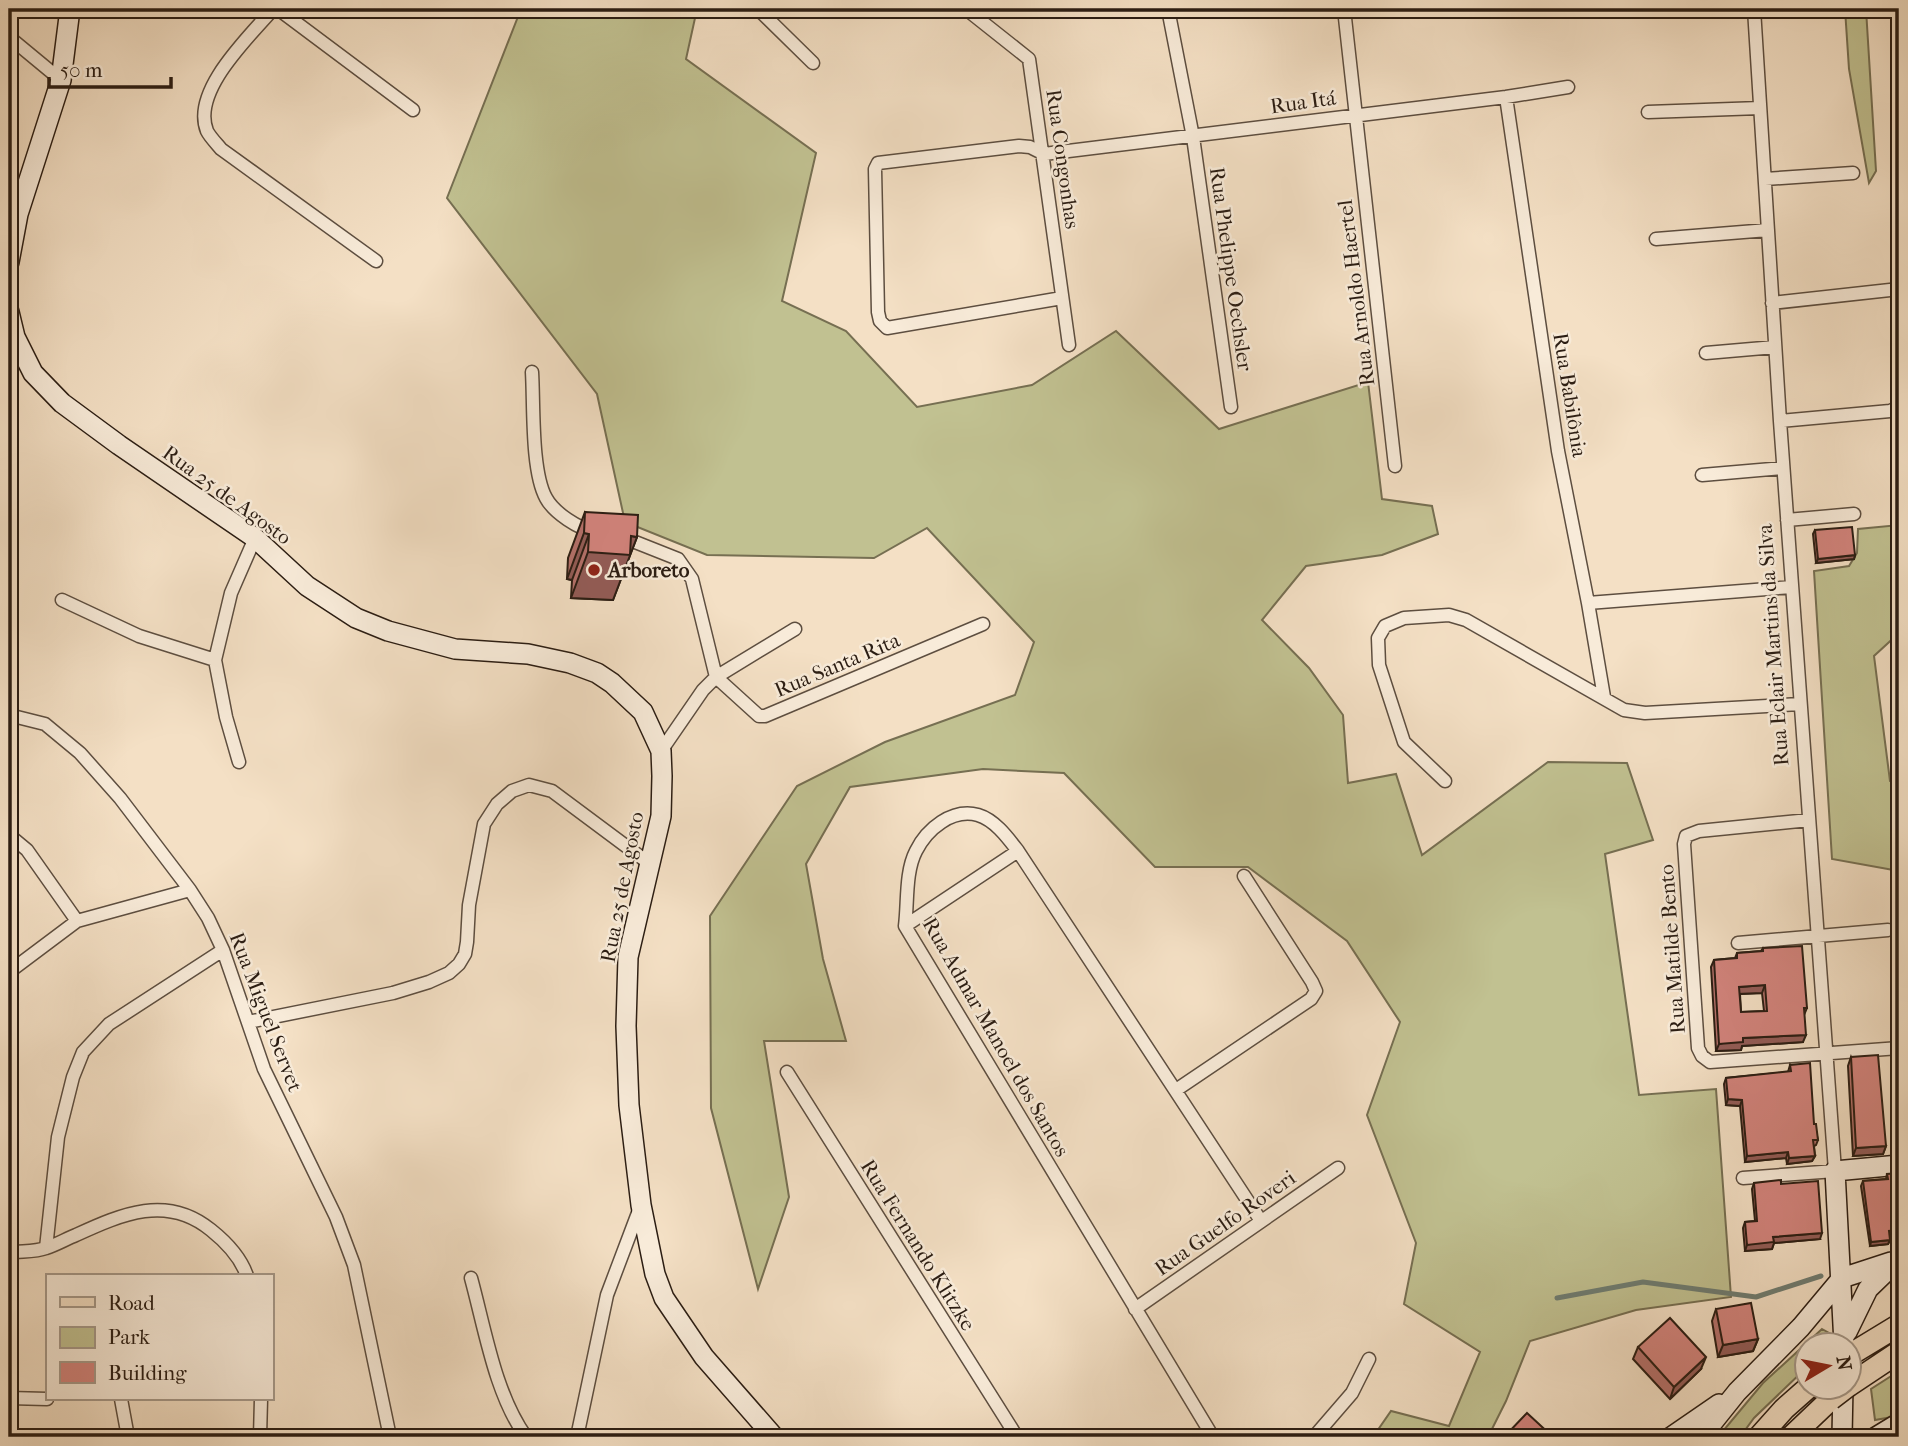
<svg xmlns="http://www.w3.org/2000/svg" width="1908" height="1446" viewBox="0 0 1908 1446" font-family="'IM FELL French Canon',serif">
<rect width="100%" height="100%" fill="#f4e0c5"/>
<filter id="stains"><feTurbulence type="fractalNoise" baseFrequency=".00286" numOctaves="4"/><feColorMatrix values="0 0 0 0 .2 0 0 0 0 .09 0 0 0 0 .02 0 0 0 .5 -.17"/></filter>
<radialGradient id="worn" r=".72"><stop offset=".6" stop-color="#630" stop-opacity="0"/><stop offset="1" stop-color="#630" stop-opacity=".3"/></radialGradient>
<path fill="#c1c191" stroke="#766f52" stroke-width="2" d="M521,9H697L686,59L816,153L782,301L846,331L917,407L1032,385L1116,331L1219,429L1368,382L1382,499L1432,506L1438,534L1382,555L1306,566L1262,620L1309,668L1343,715L1348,783L1396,774L1422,855L1548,762L1627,763L1653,840L1605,854L1639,1095L1716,1089L1731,1297L1636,1310L1530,1341L1506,1401L1488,1437H1373L1391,1411L1449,1426L1480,1352L1404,1304L1416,1243L1367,1115L1400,1022L1347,941L1248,867H1155L1064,773L983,769L850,787L806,864L823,959L846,1041H764L789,1197L758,1289L711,1108L710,916L797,786L885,742L1015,695L1034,642L927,528L874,558L707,555L625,522L597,394L447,198Z
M1845,9H1866L1876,171L1869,183L1849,69Z
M1899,525V633L1874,656L1890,781L1899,784V871L1832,859L1814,571L1849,566L1857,553L1858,529Z
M1822,1329L1838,1338L1831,1344H1806V1368L1754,1418L1740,1437H1718L1763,1383Z
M1899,1371V1412L1892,1417L1875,1420L1871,1389Z"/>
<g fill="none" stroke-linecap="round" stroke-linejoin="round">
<path stroke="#6f7d72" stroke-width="5" d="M1557,1298L1643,1282L1756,1297L1821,1276"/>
<defs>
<path id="street" d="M273,9C249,37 191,91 207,131C210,137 217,144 221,149L376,261
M278,9L413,110
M758,9L813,63
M966,9L1029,59L1069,345
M1168,9L1193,137L1231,407
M1344,9L1395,466
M9,37L61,80
M1506,97L1558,451L1588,603L1604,697
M1648,112L1760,108
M1765,179L1853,173
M1656,239L1768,230
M1062,298L887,328L880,321L878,312L875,169L878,163L1019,146L1030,147L1044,154L1506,97L1568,87
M1772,303L1899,289
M1706,353L1775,347
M532,372C534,404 531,471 546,498C554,513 579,529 595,532
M1780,421L1890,411L1899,407
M1702,475L1783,468
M1787,520L1854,514
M620,536L678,559L692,579L716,677L759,716H765L983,624
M62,600L139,636L215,660
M1588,603L1792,587
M9,715L45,724L80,753L120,798L190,890L208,918L223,950L264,1069L336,1217L354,1265L390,1437
M661,751L703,690L716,677L795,629
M239,762L226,717L215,660L231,593L255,538
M1445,781L1404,742L1379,665L1378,638L1385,626L1404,618L1449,615L1466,620L1624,710L1645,713L1800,704
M1809,820L1699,831L1686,836L1684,844L1698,1048L1702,1056L1710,1062L1899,1048
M9,835L27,850L77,921
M905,926L1018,851
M1738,943L1888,930
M9,972L77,921L190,890
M248,1022L393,993L429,982L449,973L459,964L465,954L467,942L469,905L484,824L497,804L512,791L529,785L552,791L650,864
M787,1072L1017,1437
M1176,1090L1311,999L1316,991L1312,982L1244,876
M1743,1178L1835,1171L1780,421L1754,9
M46,1248L58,1137L73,1077L83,1052L109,1024L223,950
M9,1253C21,1251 35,1252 46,1248C56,1245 66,1239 76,1235C122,1214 167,1194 211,1230C226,1242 241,1258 247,1276
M471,1278C485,1329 495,1394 526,1437
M1135,1309L1338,1168
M9,1398L47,1399
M121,1399L128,1437
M9,1436V1437
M260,1437L261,1399
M577,1437L607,1295L641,1205
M1213,1437L905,926C908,903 905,872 916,851C927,829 952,808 978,815C995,820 1008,838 1018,851L1261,1221
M1314,1437L1352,1393L1369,1359"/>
<path id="secondary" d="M9,262L18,214L61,80L70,9
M9,312L15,337L33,373L62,403L119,445L255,538L307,586L356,618L388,631L455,649L528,654L570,663L597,673L612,683L643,712L661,751L662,776L661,816L628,957L626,1026L629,1105L641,1205L655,1274L664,1298L704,1357L774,1437
M1842,1278L1891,1262
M1847,1332L1868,1289L1898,1260
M1844,1344L1835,1171L1899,1165
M1671,1437L1719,1404
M1701,1437L1737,1392L1801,1327L1842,1278
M1842,1437L1843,1386
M1876,1437L1899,1423"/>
<path id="primary" d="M1848,1356L1899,1325
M1848,1386L1899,1352
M1759,1437L1784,1409L1810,1386
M1791,1437L1831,1399"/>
</defs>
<use href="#street" stroke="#5d4e40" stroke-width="15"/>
<use href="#secondary" stroke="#2b1d13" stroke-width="22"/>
<use href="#primary" stroke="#2b1d13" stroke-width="24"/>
<use href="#street" stroke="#f8ebd9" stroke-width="12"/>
<use href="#secondary" stroke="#f8ebd9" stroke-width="19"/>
<use href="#primary" stroke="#f4e0c5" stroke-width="21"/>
<defs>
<path id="primary-bridge" d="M1831,1399L1848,1386"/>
</defs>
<use href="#primary-bridge" stroke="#2b1d13" stroke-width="24" stroke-linecap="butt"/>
<use href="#primary-bridge" stroke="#f4e0c5" stroke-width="21"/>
</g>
<path fill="#b5716b" stroke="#2b1d13" stroke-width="2" fill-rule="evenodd" d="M585,512L637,537L613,600L571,598L572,580L567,579L568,558Z
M1815,530L1855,555L1854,559L1816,563L1813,534Z
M1763,948L1807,1008L1804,1015L1803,1042L1742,1046L1741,1050L1716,1051L1711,967L1714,960L1735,958L1737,953L1761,951ZM1762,993L1764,1011L1741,1012L1740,994Z
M1851,1057L1886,1146L1883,1154L1853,1156L1848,1066Z
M1790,1065L1814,1124L1818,1140L1816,1145L1814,1146L1815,1156L1812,1161L1787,1164L1786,1158L1745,1162L1740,1106L1726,1105L1724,1084L1726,1078L1788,1072Z
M1887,1174L1890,1240L1888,1244L1870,1246L1861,1186L1863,1181L1886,1179Z
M1754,1183L1781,1184L1820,1239L1774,1243L1772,1249L1745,1251L1743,1228L1745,1222L1755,1221L1752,1189Z
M1716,1309L1758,1339L1753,1351L1718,1357L1712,1321Z
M1638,1347L1701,1369L1670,1399L1633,1359Z"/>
<path fill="#935c57" stroke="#2b1d13" stroke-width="2" d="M584,533L589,534L572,580L567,579Z
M631,536L637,537L613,600L571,598L588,552Z
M1855,555L1854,559L1816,563L1818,559Z
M1765,985L1762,993L1737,994L1739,987Z
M1806,1035L1803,1042L1742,1046L1741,1050L1716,1051L1719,1044L1743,1038Z
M1728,1099L1742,1100L1740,1106L1726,1105Z
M1886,1146L1883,1154L1853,1156L1856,1148Z
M1788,1152L1786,1158L1745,1162L1747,1156Z
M1815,1156L1812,1161L1787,1164L1789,1158Z
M1899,1230V1233L1887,1235L1889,1231Z
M1822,1233L1820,1239L1774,1243L1772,1249L1745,1251L1747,1245L1773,1237Z
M1890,1240L1888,1244L1870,1246L1871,1242Z
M1758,1339L1753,1351L1718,1357L1723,1345Z
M1706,1357L1701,1369L1670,1399L1674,1387Z"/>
<path fill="#d2837c" stroke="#2b1d13" stroke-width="2" fill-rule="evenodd" d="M585,512L638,515L637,537L631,536L630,555L588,552L589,534L584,533Z
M1852,527L1855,555L1818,559L1815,530Z
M1802,946L1807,1008H1804L1806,1035L1743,1038V1042L1719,1044L1714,960L1737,958V953L1763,951V948ZM1765,985L1767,1011L1741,1012L1739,987Z
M1878,1055L1886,1146L1856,1148L1851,1057Z
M1810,1063L1814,1124H1816L1818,1140H1813L1815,1156L1789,1158L1788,1152L1747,1156L1742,1100L1728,1099L1726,1078L1791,1071L1790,1065Z
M1899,1173V1230L1889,1231L1890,1240L1871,1242L1863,1181L1888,1179L1887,1174Z
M1781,1180V1184L1818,1181L1822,1233L1773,1237L1774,1242L1747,1245L1745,1222L1757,1221L1754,1183Z
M1751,1303L1758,1339L1723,1345L1716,1309Z
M1670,1318L1706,1357L1674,1387L1638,1347Z
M1527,1413L1553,1437H1504Z"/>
<circle fill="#8f2418" stroke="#f8ebd9" stroke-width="2.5" cx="594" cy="570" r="7"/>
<g text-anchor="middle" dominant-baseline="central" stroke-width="5" stroke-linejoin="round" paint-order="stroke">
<g font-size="21" fill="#2b1d13" stroke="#f8ebd9">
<text transform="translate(1303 102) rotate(-8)">Rua Itá</text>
<text transform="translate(1063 159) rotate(82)">Rua Congonhas</text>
<text transform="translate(1231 269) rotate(82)">Rua Phelippe Oechsler</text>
<text transform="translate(1356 293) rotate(-97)">Rua Arnoldo Haertel</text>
<text transform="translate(1570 395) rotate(81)">Rua Babilônia</text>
<text transform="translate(227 495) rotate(36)">Rua 25 de Agosto</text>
<text transform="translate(1773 645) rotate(-94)">Rua Eclair Martins da Silva</text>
<text transform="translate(837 665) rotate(-23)">Rua Santa Rita</text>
<text transform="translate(622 887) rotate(-79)">Rua 25 de Agosto</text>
<text transform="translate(1672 949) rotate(-94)">Rua Matilde Bento</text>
<text transform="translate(266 1012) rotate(69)">Rua Miguel Servet</text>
<text transform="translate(996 1037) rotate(60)">Rua Admar Manoel dos Santos</text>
<text transform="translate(1225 1223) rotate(-35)">Rua Guelfo Roveri</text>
<text transform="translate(918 1245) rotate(58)">Rua Fernando Klitzke</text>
</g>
<g font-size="21" font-weight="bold" fill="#2b1d13" stroke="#f8ebd9" text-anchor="start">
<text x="608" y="570">Arboreto</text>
</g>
</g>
<rect width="1908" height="1446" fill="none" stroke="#f4e0c5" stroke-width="35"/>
<rect x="10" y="10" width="1887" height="1425" fill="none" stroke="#2b1d13" stroke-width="3.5"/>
<rect x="18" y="18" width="1873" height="1411" fill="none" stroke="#2b1d13" stroke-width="2"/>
<rect x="46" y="1274" width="228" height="126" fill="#f8ebd9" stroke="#a6998a" stroke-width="2"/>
<rect x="60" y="1297" width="35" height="10" fill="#f4e0c5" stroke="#a6998a" stroke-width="2"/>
<text x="108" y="1310" font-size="21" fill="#2b1d13">Road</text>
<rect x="60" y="1327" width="35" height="21" fill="#c1c191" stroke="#a6998a" stroke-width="2"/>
<text x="108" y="1344" font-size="21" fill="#2b1d13">Park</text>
<rect x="60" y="1362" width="35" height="21" fill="#d2837c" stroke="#a6998a" stroke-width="2"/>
<text x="108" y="1380" font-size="21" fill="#2b1d13">Building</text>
<g transform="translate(1828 1366) rotate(80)"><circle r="33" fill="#f8ebd9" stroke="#a6998a" stroke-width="2"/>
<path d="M0-5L12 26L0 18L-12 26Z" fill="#8f2418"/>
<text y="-10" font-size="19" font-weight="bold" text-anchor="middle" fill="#2b1d13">N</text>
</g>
<path d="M49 77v10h122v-10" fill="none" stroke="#2b1d13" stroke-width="3.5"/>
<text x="60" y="77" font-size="21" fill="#2b1d13" stroke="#f8ebd9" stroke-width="5" paint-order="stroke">50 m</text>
<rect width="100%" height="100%" filter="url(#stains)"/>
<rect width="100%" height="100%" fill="url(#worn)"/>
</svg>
